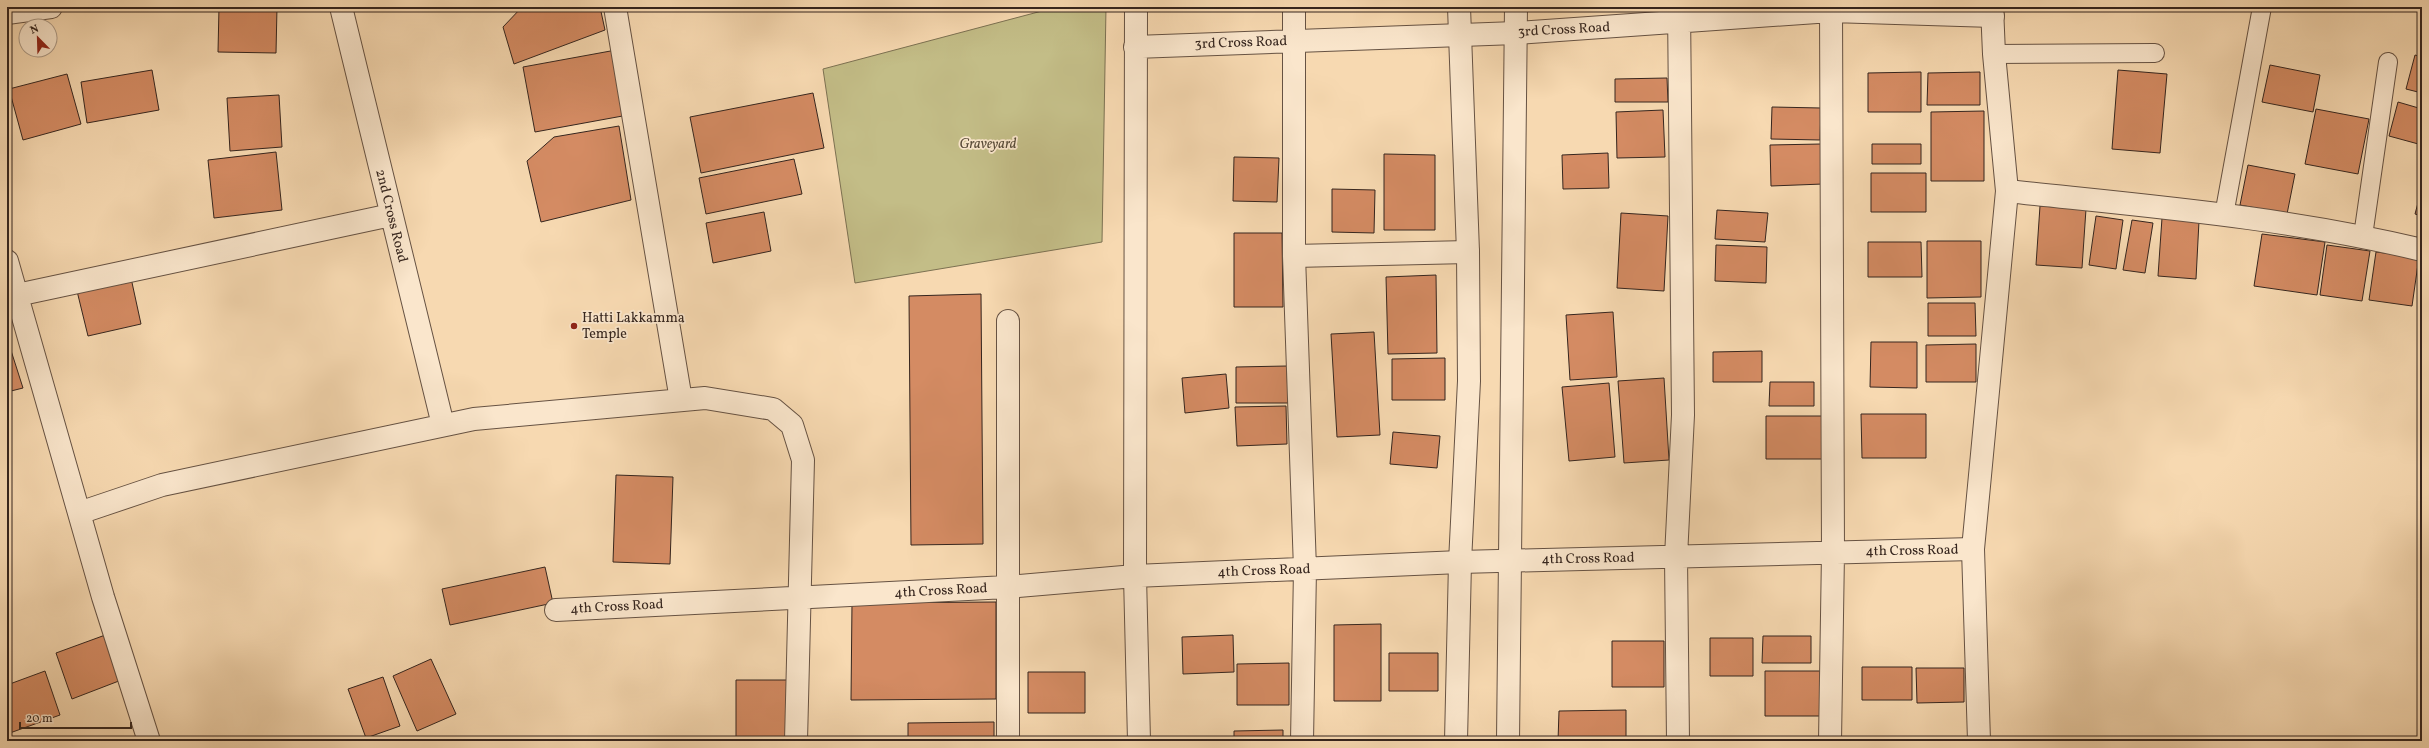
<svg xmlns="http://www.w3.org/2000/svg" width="2429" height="748" viewBox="0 0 2429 748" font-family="Vollkorn,serif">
<rect width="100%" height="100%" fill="#f7d9b1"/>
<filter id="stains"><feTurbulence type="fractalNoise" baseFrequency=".005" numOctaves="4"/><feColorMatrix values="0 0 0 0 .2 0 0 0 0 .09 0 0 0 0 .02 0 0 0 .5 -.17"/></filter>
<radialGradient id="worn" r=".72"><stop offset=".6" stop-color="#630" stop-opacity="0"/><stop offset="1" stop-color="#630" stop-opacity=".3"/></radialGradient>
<path fill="#c3bd87" stroke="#7c7152" d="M1057,7H1106L1102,242L855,283L823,69Z"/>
<path fill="#d48b63" stroke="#35251e" d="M219,7H277L276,53L218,52Z
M522,7H600L605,30L514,64L503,27Z
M616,50L628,115L535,132L523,67Z
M2415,55L2422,57V93L2406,89Z
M2270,65L2320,75L2313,112L2262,102Z
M152,70L159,110L87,123L81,82Z
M2118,70L2167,74L2160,153L2112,149Z
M1921,72V112H1868V73Z
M1980,72V105H1927L1928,73Z
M67,74L81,124L23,140L9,89Z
M1667,78L1668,102H1615V79Z
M813,93L824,148L701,173L690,117Z
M279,95L282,147L230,151L227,98Z
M2398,102L2422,109V145L2389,136Z
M1772,107L1821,108L1820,140L1771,139Z
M2316,109L2369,119L2358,174L2305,164Z
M1663,110L1665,157L1617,158L1616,112Z
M1984,111V181H1931V112Z
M619,126L631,200L541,222L527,161L554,137Z
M1821,144L1823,184L1771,186L1770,145Z
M1872,144H1921V164H1872Z
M276,152L282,210L214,218L208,160Z
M1608,153L1609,188L1563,189L1562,155Z
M1384,154L1435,155V230H1384Z
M1234,157L1279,158L1277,202L1233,201Z
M794,159L802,194L706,214L699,178Z
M2248,165L2295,174L2287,214L2240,205Z
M1871,173H1926V212H1871Z
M2422,188V216L2415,214Z
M1332,189L1375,190L1374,233L1332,232Z
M2040,206L2086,209L2082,268L2036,265Z
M1717,210L1768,213L1765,242L1715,239Z
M764,212L771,251L713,263L706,223Z
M1621,213L1668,216L1664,291L1617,288Z
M2096,216L2123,220L2116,269L2089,265Z
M2162,218L2199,221L2196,279L2158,276Z
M2132,220L2153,223L2145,273L2123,270Z
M1234,233H1282L1283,307H1234Z
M2262,234L2325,242L2317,295L2254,286Z
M1927,241H1981V297L1927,298Z
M1868,242H1921L1922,277H1868Z
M1716,245L1767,247L1766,283L1715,281Z
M2327,245L2370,251L2362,301L2320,295Z
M2376,252L2419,257L2412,306L2369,300Z
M1436,275L1437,353L1388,354L1386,277Z
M131,278L141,324L88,336L77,291Z
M981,294L983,544L911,545L909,296Z
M1928,303H1975L1976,336H1928Z
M1613,312L1617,377L1570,380L1566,315Z
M1374,332L1380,435L1337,437L1331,334Z
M7,338L23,388L7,392Z
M1871,342H1917V388L1870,387Z
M1976,344V382H1926V345Z
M1762,351V382H1713V352Z
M1445,358V400H1392V359Z
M1287,366L1288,403H1236V367Z
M1226,374L1229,408L1185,413L1182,378Z
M1664,378L1669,460L1624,463L1618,381Z
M1770,382H1814V406H1769Z
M1609,383L1615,457L1569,461L1562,387Z
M1286,406L1287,444L1237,446L1235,407Z
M1861,414H1926V458H1862Z
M1766,416H1824V459H1766Z
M1393,432L1440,436L1437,468L1390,464Z
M616,475L673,477L670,564L613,562Z
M545,567L553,603L450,625L442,589Z
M996,602V699L851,700L852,603Z
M1381,624V701H1334V625Z
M108,634L124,679L72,699L56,653Z
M1233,635L1234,672L1183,674L1182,637Z
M1763,636H1811V663H1762Z
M1710,638H1753V676H1710Z
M1612,641H1664V687H1612Z
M1389,653H1438V691H1389Z
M431,659L456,714L417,731L393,676Z
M1289,663V705H1237V664Z
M1862,667H1912V700H1862Z
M1916,668H1964V702L1917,703Z
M45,671L60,715L7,734V685Z
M1765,671H1820V716H1765Z
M1028,672H1085V713H1028Z
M383,677L400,726L366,738L348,689Z
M736,680H790V741H736Z
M1626,710V741H1558L1559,711Z
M994,722V741H908V723Z
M1283,730V741H1234V731Z"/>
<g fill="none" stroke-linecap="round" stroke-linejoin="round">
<defs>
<path id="service" d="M1994,54L2155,53
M2224,215L2262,7
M2363,236L2388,62"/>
<path id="minor" d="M341,7L443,425
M615,7L681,400
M1136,7L1135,576L1139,741
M1294,7V256L1305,569L1302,741
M7,13L51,7
M1135,47L1516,33L1831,11L1993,16
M2007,191C2146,206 2286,217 2422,250
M1294,256L1468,252
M7,261L103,597L149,741
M17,295L391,215
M1008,321V741
M79,513L162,485L474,419L705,398L773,409L792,425L803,460L796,741
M556,610L1007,587L1135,576L1460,562L1973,549
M1678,741L1676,557L1683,415L1679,7
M1830,741L1833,553L1831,7"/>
<path id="tertiary" d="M1456,741L1460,562L1469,381L1468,252L1459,7
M1508,741L1516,7
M1979,741L1973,549L2007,191L1994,54L1992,7"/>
</defs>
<use href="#service" stroke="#665243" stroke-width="20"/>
<use href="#minor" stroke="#665243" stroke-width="24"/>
<use href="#tertiary" stroke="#665243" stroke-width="24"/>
<use href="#service" stroke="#fae6cc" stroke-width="18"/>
<use href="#minor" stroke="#fae6cc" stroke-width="22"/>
<use href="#tertiary" stroke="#fae6cc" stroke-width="22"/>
</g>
<circle fill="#8f2418" stroke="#fae6cc" stroke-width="1.5" cx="574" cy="326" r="4"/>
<g text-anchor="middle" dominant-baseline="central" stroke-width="3.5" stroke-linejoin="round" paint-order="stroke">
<g font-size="14" fill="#35251e" stroke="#fae6cc">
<text transform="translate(1564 30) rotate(-3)">3rd Cross Road</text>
<text transform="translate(1241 43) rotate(-2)">3rd Cross Road</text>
<text transform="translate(391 216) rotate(76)">2nd Cross Road</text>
<text transform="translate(1912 551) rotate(-1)">4th Cross Road</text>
<text transform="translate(1588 559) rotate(-1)">4th Cross Road</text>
<text transform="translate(1264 571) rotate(-2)">4th Cross Road</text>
<text transform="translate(941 591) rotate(-3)">4th Cross Road</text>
<text transform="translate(617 607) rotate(-3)">4th Cross Road</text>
</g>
<g font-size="14" font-style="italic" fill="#584b38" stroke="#fae6cc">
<text x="988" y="144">Graveyard</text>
</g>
<g font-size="14" fill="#35251e" stroke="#fae6cc" text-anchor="start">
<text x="582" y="318">Hatti Lakkamma<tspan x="582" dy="16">Temple</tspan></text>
</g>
</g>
<rect width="2429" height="748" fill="none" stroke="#f7d9b1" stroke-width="24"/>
<rect x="8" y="8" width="2413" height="732" fill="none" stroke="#35251e" stroke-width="2"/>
<rect x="12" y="12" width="2405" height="724" fill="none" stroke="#35251e"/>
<g transform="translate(38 38) rotate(337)"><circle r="19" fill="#fae6cc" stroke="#ab9986"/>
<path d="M0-3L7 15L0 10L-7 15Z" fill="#8f2418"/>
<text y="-6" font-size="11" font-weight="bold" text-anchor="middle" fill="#35251e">N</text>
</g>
<path d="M20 722v6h111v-6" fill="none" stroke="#35251e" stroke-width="2"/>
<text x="26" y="722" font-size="12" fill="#35251e" stroke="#fae6cc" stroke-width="3" paint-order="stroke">20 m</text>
<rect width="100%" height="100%" filter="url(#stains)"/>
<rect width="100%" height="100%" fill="url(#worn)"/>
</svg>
